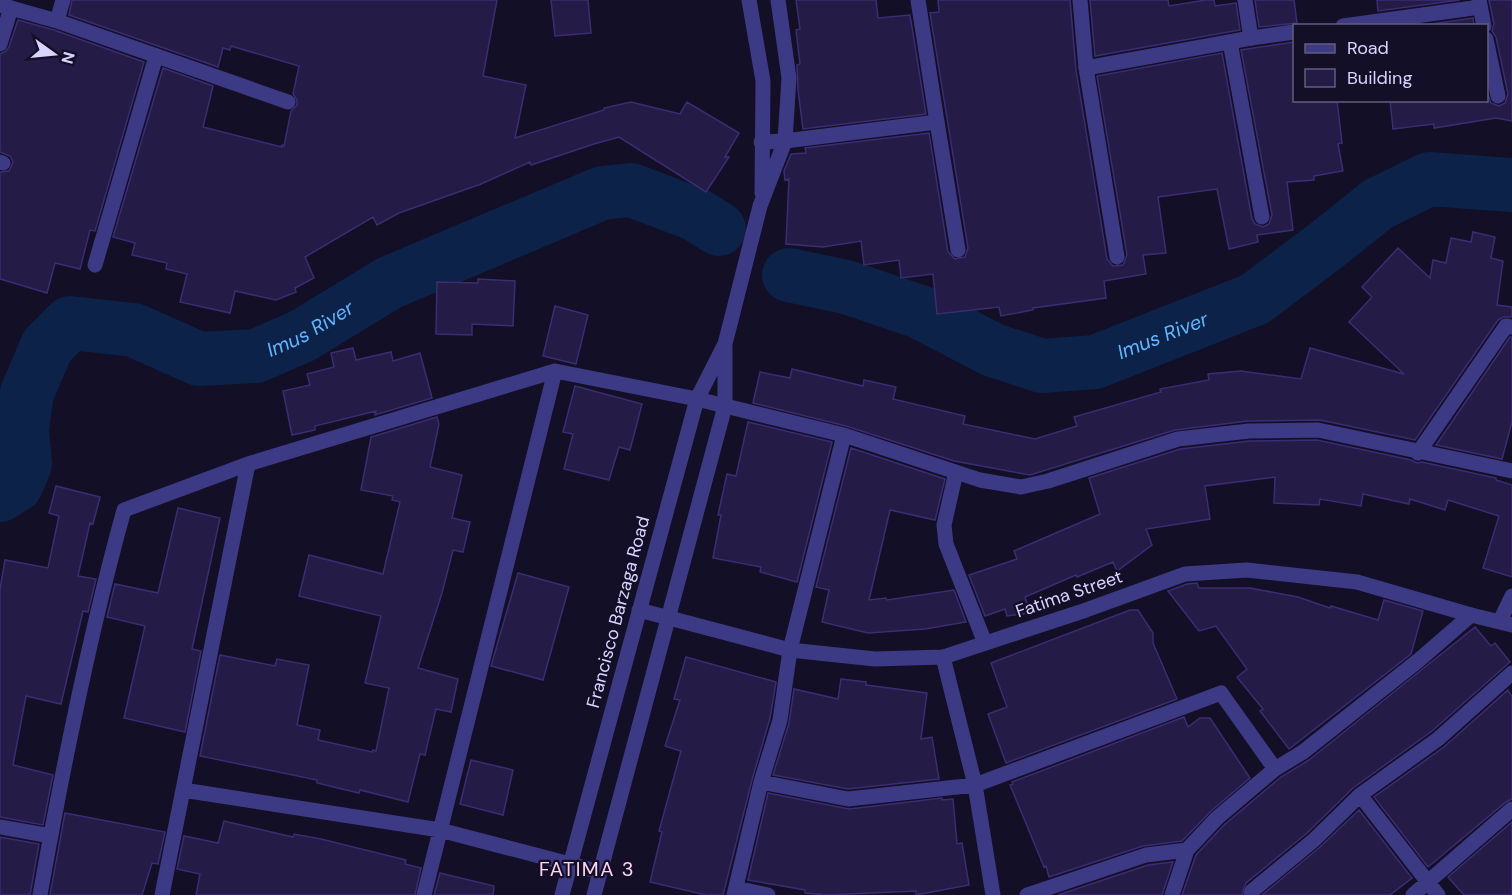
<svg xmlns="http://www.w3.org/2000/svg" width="1512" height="895" viewBox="0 0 1512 895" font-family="'DM Sans',sans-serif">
<rect width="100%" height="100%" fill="#130f26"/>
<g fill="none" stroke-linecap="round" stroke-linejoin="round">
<g stroke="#0c2248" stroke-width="54">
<path id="s1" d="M789,275L846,287L920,312L993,350L1042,366L1095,362L1255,299L1328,244L1378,204L1429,179L1512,185"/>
<path id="s2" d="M0,495L16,485L25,464L22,429L27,393L47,346L70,323L134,330L199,359L256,356L302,336L389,283L602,193L631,190L695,214L719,229"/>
</g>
</g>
<path fill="#241b47" stroke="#3b2d73" stroke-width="1.5" d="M72,0H497L483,76L526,85L515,138L604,110V108L631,102L680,114L687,102L739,133L725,157H729L706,192L619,137L594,144L531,165L530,162L481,184L399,213L377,225L373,217L305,257L314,278L295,288L296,292L276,300L235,291L230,313L180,302L187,274L166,269L167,263L132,255L135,243L113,237L163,68L213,86L203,127L282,147V145L284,146L291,111L297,105V100L293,94L299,66L231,46L230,50L223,48L218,67L69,15Z
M551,0H588L591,33L555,36Z
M796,0H876L878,18L910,15L926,114L803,129L798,90L797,65L800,64L796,30L800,29Z
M938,0H1070L1076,70L1107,259L1113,266L1123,265L1127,255L1097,76L1222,53L1252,219L1255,224L1263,227L1269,224L1272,215L1241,50L1294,42V100H1337L1342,143L1338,144L1343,171L1314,176V180L1287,182L1293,230L1257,235L1258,242L1229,249L1217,189L1158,197L1166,253L1143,255L1146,274L1104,281L1106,298L1033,308V310L1001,316L999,307L937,314L933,274L901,278L899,260L864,265L861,241L823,247L786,244L789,179L785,180L784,171L791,154L806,153L805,148L929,133L948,252L955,259L965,257L968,248L930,13L939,12Z
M1090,0H1168L1169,6L1206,0H1214L1215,6L1236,3L1240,30L1095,56Z
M1255,0H1294L1297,23L1259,27Z
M1377,0H1460L1378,11Z
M1489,0H1512V121L1496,118L1434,128V124L1393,129L1390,100H1486V89L1491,103L1499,106L1505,103L1508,94L1496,37L1492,31L1494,24Z
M1473,18L1474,26H1418Z
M18,20L54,30L144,62L95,231L90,230L80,269L55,263L47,293L0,279V172L9,171L13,162L10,156L0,152V54L6,51L9,47Z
M1473,232L1495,237L1491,258L1503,261L1497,305L1512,307V317H1503L1498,320L1415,440L1320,420L1248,421L1175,430L1030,475L954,461L846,426L753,403L760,372L790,378L792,369L863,386L864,380L896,387L893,399L965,416L963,424L1035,439L1077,426L1074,417L1161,392L1160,389L1209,380L1208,374L1241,371L1301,379L1310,348L1404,374L1349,322L1372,297L1362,287L1398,248L1430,278L1433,260L1446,263L1451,238L1471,242Z
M478,279L515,281L513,326L472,324V335L436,334L437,282L478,283Z
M555,306L588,315L576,364L543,356Z
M1510,337H1512V422L1502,459L1436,445Z
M353,348L356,360L391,352L393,361L420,353L432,398L375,415L376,411L315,426V430L292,435L283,391L310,385L307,374L334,367L331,353Z
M575,386L642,404L630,450L619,447L609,480L564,469L573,434L563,432Z
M437,417L439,424L430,467L462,475L452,518L470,522L463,552L453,550L442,593L418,668L458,679L451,712L436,709L425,755L420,754L408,802L360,790L359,793L317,783V780L200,756L220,655L275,666L277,659L309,665L297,725L320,730L318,740L372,752L373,750L376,751L389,688L365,683L381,616L299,596L309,555L383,574L400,502L392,500L393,496L361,490L371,437Z
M748,422L832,442L797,582L760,572L761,567L713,558L721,515H718L727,474L736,476Z
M1317,440L1411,460L1417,463L1422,462L1496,478V480L1512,485V577L1483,568L1499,516L1448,500L1445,510L1410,499L1409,504L1363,494L1361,506L1320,499L1319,505L1274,503L1275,477L1205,486L1210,519L1146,529L1152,545L1117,571L1113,562L1077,577L1076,575L1025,597L1030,613L1007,616L1005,609L985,616L969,575L1017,559L1014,551L1100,514L1089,478L1180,449L1250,441Z
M851,448L945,479L935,520L890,510L869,600L886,598L887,600L954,590L966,622L925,629L868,633L822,622L829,590L816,587Z
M56,486L100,497L93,524L90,523L78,576L96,579L88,612L83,611L61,704L26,696L13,765L53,775L43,825L0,817V589L5,560L48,568L59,516L49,513Z
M178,508L220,518L192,649L201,651L185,732L124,718L145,626L107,617L115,584L158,593Z
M518,573L569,587L543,680L491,666Z
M1197,583L1199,588H1250L1298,597L1330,608L1331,606L1378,620L1384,600L1423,611L1411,654L1289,749L1260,711L1263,709L1237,677L1247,669L1216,626L1199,631L1168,591L1187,584Z
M1130,610H1138L1153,633V643L1177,699L1006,763L988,714L1007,707L991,663Z
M1475,627L1491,646L1495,643L1510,662L1432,731L1353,788L1307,833L1246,883L1242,895H1182L1196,855L1224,825L1281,777L1309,760Z
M686,657L776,682L770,718L752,780L723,895H706L650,882L662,832L659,831L681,751L665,746L680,700L674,699Z
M841,679L866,682V685L927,693L921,739L932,737L939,779L848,789L773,775L789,723L794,689L838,699Z
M1508,690L1512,697V799L1506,802L1428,867L1374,797L1444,747Z
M1184,717L1188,727L1200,718H1210L1250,778L1211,811L1182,841L1143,846L1049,877L1046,866L1044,867L1010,785L1013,784L1012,782Z
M471,760L513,770L503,815L460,804Z
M768,793L849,809L942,798V800L953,799L957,844L962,843L969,885L916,895V891L827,895L805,893V890L748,880Z
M1359,810L1412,878L1390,895H1262L1320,847Z
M65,813L165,832L158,864L152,863L142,895H50Z
M224,821L293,837L294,834L321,839L406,860L405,864L421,868L415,895H196L200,874L177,869L184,836L218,843Z
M1512,822V895H1464L1448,877Z
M0,837L39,844L30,895H0Z
M1173,862L1162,895H1058L1148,865Z
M440,873L494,886L493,895H434Z"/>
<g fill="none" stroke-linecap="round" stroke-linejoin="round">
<path stroke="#3d3a85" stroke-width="15" d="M1245,0L1251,38
M1479,0L1484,26
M1486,39L1498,96
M1230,42L1262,217
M0,44L11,8
M1086,68L1117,257
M937,122L958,250
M95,265L156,56"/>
<path stroke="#3d3a85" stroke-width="15" d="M1080,0L1086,68L1251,38L1294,32
M0,5L57,21L288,102
M57,21L63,0
M1343,26L1480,7
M761,142L785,141L937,122L918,0
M0,162L3,163
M1418,453L1506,326L1512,327
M956,472L944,525L946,544L985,643
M1500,621L1512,596
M943,657L975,785L993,895
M761,782L848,799L975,785L1221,693L1275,769
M183,790L440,830L600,872
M1360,795L1438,895
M0,827L51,836
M736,888L768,895
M40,895C63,766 89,636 124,510L248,464L555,371L697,399L844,435L980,480L1021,487L1048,481L1178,439L1249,431L1318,430L1512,471
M162,895L248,464
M424,895L555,371
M734,895L761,782L780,720L790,650L844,435
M1027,895L1146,855L1187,850L1217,818L1275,769L1303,752L1419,660L1471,615
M1172,895L1187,850
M1251,895L1252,891L1314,840L1360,795L1438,739L1512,673
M1413,895L1512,809"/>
<path stroke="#3d3a85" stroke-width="15" d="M749,0L763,81L762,193
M639,610L790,650L875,659L943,657L1086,610L1185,574L1247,570L1357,582L1471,615L1512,625
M562,895L697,399L725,344L760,206L785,141L789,78L778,0
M594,895L725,406V347"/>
</g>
<g text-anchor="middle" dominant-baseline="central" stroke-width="4.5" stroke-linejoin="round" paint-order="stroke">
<g font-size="18" fill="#d9d4ff" stroke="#130f26">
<text transform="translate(1069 594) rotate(-19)">Fatima Street</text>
<text transform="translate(618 612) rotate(-75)">Francisco Barzaga Road</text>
</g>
<g font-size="20" font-style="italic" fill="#62b6ff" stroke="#130f26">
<text stroke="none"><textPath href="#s2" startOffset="450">Imus River</textPath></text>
<text stroke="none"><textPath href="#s1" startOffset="396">Imus River</textPath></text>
</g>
<g font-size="20" letter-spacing="1.5" fill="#ffd6f0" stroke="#130f26">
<text x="587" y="869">FATIMA 3</text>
</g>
</g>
<rect x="1293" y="24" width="195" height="78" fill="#130f26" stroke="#625e7d" stroke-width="1.5"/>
<rect x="1305" y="44" width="30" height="9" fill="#3d3a85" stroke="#625e7d" stroke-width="1.5"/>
<text x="1347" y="54" font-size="18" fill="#d9d4ff">Road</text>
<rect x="1305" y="69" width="30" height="18" fill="#241b47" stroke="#625e7d" stroke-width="1.5"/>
<text x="1347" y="84" font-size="18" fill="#d9d4ff">Building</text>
<g transform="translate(54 54) rotate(105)" stroke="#130f26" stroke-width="4.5" paint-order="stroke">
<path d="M0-4.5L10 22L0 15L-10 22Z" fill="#d9d4ff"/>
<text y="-9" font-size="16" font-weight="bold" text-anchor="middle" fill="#d9d4ff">N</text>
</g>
</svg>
